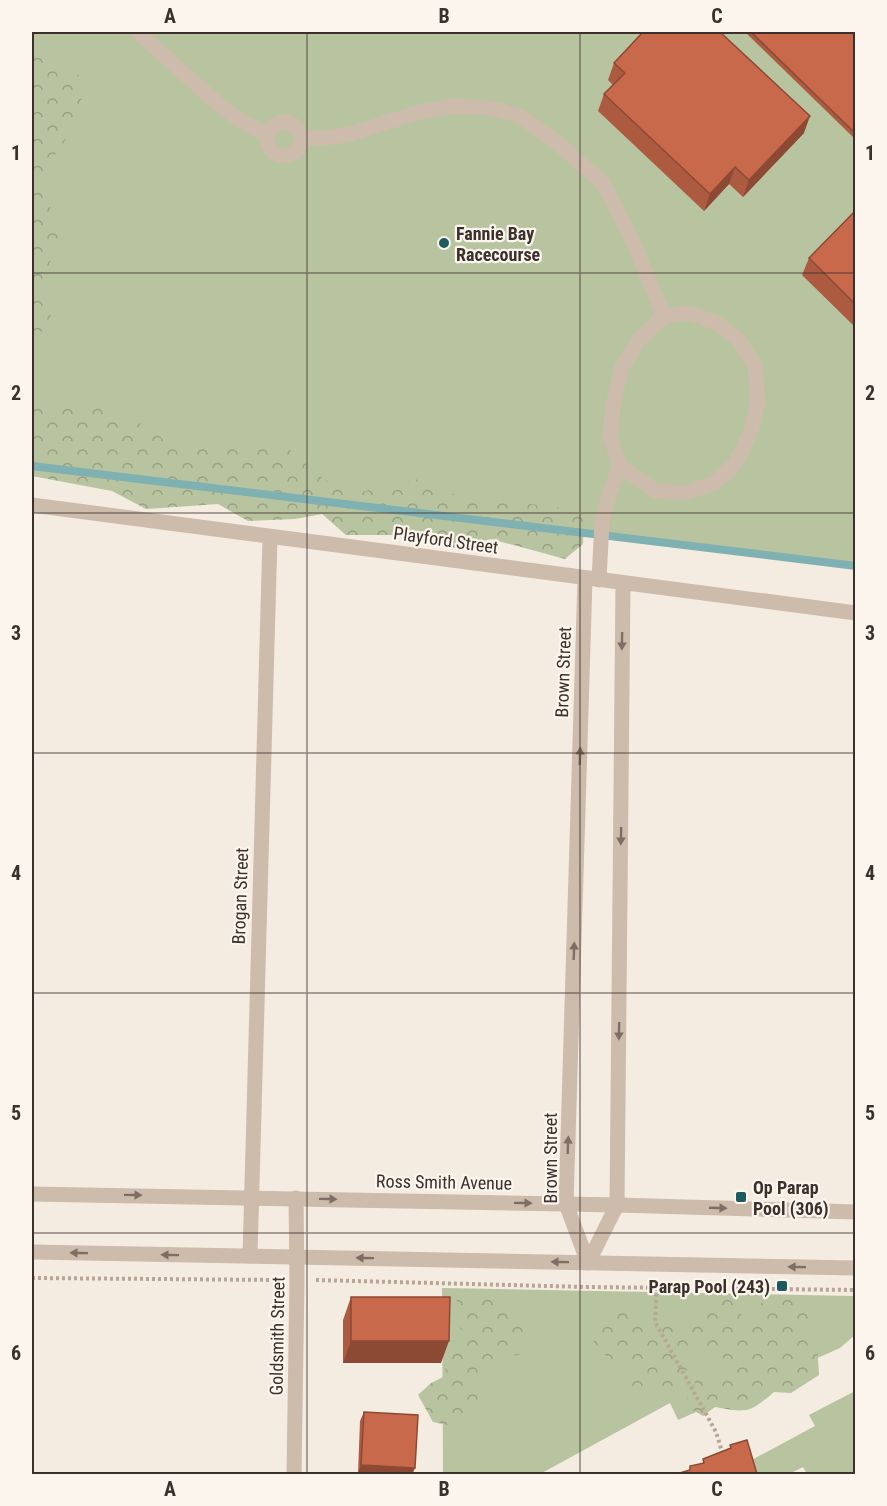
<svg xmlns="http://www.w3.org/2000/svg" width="887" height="1506" viewBox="0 0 887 1506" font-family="'Roboto Condensed',sans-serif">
<defs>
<pattern id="forest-crowns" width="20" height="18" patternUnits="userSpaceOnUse" patternTransform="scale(1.5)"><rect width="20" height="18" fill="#b8c4a0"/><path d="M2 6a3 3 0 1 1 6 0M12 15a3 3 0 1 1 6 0" fill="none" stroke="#97a083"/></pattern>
</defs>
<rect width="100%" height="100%" fill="#f4ebe1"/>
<path fill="#b8c4a0" d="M32,32H855V565L48,466L32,455Z
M442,1288L855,1296V1335L840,1348L678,1420L670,1403L540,1474H443Z
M855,1391V1474H807L803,1467L789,1474H752L746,1463L815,1426L809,1415Z"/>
<path fill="url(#forest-crowns)" d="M39,44L86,81L74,128L47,166L45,192L61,239L40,283L55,308L32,349V45Z
M32,398L74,405H108L153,431L179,453L244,441L289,449L321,477L350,496L385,485L432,477L453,494L584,511L583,544L565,559L491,539L455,548L419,535H346L322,514L295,519L248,521L218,504L146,509L112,491L32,476Z
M459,1293L498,1295L524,1325L523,1354L498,1358L485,1370L478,1399L457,1427L433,1422L418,1395L431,1383L445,1376L447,1346L467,1336L452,1319Z
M726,1296L743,1303L740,1310L744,1326L754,1324L753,1307L775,1297H802L812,1311L802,1331L817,1339L819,1375L791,1393L774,1392C749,1413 748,1413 715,1407L703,1416L686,1406L688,1396L698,1376L715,1375L723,1382L731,1379L729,1366L721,1355L695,1349C679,1388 685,1391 640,1395L628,1383L630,1364H615L593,1345L599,1318C625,1308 634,1300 653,1326L679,1324L696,1318L707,1297Z"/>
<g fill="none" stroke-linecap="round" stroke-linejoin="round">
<path stroke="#7fb0b2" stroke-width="8" d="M32,466L856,566"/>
<path stroke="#b9a596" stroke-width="4" stroke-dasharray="3 3" stroke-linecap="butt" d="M32,1278L279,1280
M316,1280L587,1287L856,1290
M657,1288L655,1322L716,1432L723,1455"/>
<path stroke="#cdbbac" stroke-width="15" d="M138,32L218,104L240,120L267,135
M267 139a17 17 0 1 1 34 0a17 17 0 1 1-34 0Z
M301,138H326L350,134L420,112L453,106L491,108L520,116L554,140L603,183L629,233L664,316
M690,313L717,323L738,339L755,366L758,403L750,433L735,464L715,483L685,493L656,491L620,466L610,437L613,405L622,367L639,340L664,316Z
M599,580L602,522L609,493L620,466"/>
<path stroke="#cdbbac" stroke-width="15" d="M32,505L856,613
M585,579L566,1204L588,1263
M250,1256L270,537
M588,1263L617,1205L623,583
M294,1474L297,1280L296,1198"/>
<path stroke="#cdbbac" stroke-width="15" d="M32,1194L617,1205L856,1212
M32,1252L856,1268"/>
</g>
<path fill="#ac5a40" d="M745,32H855V139Z
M614,63L804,133L743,197L729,184L704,211L598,111L604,94L613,85L608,80Z
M855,211V327L802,275L809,258Z
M351,1297L441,1363H343V1320Z
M364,1412L415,1468L412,1474H358L360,1421Z"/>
<path fill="#8c4a34" d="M810,116L804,133L743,197L749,180Z
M735,167L729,184L704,211L710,194Z
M351,1341H449L441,1363H343Z
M361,1465L415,1468L412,1474H358Z"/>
<path fill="#c8694b" stroke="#8c4a34" stroke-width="1.5" d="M643,32H720L810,116L749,180L735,167L710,194L604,94L625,73L614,63Z
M751,32H855V133Z
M855,211V304L809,258Z
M351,1297H450L449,1341H351Z
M364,1412L418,1415L415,1468L361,1465Z
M747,1440L757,1474H676L690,1470V1466L704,1463L703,1459L731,1448L730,1445Z"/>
<defs><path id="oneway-solid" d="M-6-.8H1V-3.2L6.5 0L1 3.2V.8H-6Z" transform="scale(1.5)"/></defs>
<g fill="#7d6f65">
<use href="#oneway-solid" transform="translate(622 641) rotate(91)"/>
<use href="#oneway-solid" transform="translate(580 756) rotate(-88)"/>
<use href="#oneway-solid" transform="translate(621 836) rotate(91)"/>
<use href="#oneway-solid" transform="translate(574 951) rotate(-88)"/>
<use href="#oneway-solid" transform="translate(619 1031) rotate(91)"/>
<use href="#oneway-solid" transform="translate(568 1145) rotate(-88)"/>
<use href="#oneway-solid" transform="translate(133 1195) rotate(1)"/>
<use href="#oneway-solid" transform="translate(328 1199) rotate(1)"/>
<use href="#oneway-solid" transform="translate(523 1203) rotate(1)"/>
<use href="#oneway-solid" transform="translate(718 1208) rotate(2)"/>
<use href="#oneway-solid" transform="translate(79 1253) rotate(-179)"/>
<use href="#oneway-solid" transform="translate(170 1255) rotate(-179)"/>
<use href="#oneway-solid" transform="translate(365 1258) rotate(-179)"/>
<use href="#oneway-solid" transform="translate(560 1262) rotate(-179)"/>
<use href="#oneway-solid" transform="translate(797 1267) rotate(-179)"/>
</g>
<path fill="none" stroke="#3b302b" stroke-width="1.5" stroke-opacity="0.55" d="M307,32V1474M580,32V1474M32,273H856M32,513H856M32,753H856M32,993H856M32,1233H856"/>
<g fill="#1f5a5e" stroke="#fbf5ee" stroke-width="2">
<circle cx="444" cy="243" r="6"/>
<rect x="735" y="1191" width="12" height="12" rx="3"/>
<rect x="776" y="1280" width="12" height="12" rx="3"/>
</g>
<g text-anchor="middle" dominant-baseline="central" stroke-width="4.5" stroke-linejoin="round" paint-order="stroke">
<g font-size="18" font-weight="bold" fill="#3b302b" stroke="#fbf5ee" text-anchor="start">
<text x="456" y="233">Fannie Bay<tspan x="456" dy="21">Racecourse</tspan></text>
<text x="753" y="1187">Op Parap<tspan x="753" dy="21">Pool (306)</tspan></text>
<text x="770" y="1286" text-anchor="end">Parap Pool (243)</text>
</g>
<g font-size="18" fill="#3b302b" stroke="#fbf5ee">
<text transform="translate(446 540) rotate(8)">Playford Street</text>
<text transform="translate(563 672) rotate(-88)">Brown Street</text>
<text transform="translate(240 896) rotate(-88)">Brogan Street</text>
<text transform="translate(550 1158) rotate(-90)">Brown Street</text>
<text transform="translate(444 1182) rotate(1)">Ross Smith Avenue</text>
<text transform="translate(277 1336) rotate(-89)">Goldsmith Street</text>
</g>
</g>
<rect width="887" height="1506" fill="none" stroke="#fbf5ee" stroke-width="66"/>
<rect x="33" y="33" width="821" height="1440" fill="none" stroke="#3b302b" stroke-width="2"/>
<g font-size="20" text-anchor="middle" font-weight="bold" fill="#3b302b">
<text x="170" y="23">A</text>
<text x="444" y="23">B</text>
<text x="717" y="23">C</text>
<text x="16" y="160">1</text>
<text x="870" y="160">1</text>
<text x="16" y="400">2</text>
<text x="870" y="400">2</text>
<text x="16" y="640">3</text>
<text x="870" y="640">3</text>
<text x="16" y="880">4</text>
<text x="870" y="880">4</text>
<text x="16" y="1120">5</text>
<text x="870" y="1120">5</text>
<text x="16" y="1360">6</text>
<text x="870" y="1360">6</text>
<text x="170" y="1496">A</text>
<text x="444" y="1496">B</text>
<text x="717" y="1496">C</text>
</g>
</svg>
